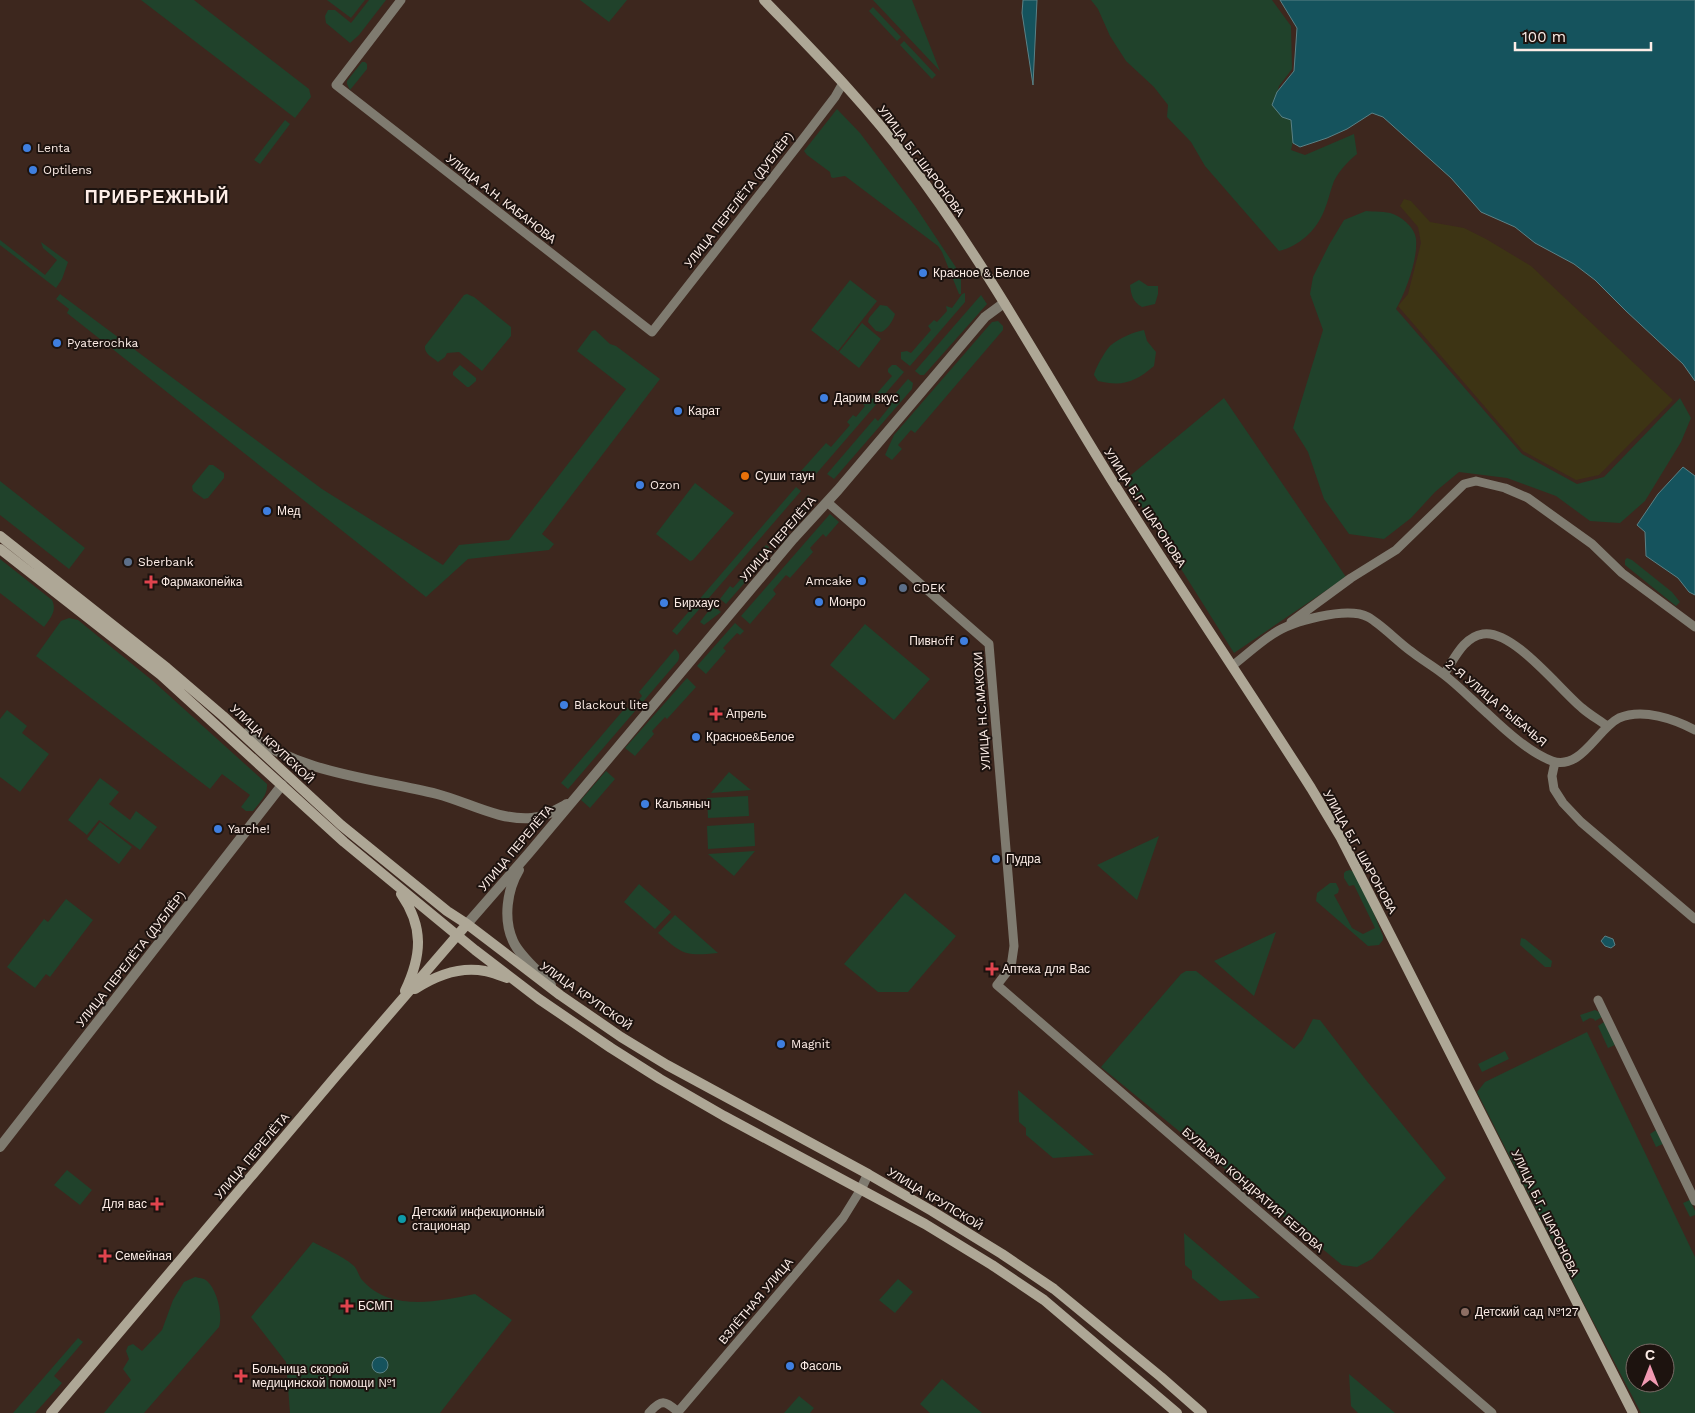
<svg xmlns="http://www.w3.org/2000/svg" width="1695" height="1413" viewBox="0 0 1695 1413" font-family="'Work Sans',sans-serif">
<rect width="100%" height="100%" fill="#3d271e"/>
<path fill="#20422b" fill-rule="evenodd" d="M141,0H194L309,89L311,97L295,118Z
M327,0H365L351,18Z
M369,0H386L359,35L350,43L326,23L325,16L328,10H335L351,23Z
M580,0H627L609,22Z
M873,0H912L940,71Z
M1091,0H1272L1291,26L1292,69L1279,86L1276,97C1292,118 1298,123 1291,150L1305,155L1354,134L1357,154C1347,162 1340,170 1334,181C1330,191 1328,202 1324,211C1316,231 1299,246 1279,251L1205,166L1191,142L1167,117L1168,105L1154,87L1126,61L1110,36L1098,9Z
M873,7L901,37L897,41L869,11Z
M904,41L936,75L932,79L900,45Z
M362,62H365L367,64V69L350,90L347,84V81Z
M837,109L860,133L915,206L961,275V294H959L942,252L938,246L845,176L833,178L831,177L830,172L807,155L804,151Z
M285,120L290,124L260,164L254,160Z
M1366,211C1374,212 1386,211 1393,214C1403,218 1415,228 1416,239C1418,259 1406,291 1396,309L1522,454L1577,484L1604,477L1680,398L1691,418L1681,442L1645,501L1620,523L1590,521L1556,496L1507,478L1459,472L1435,492L1411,518L1384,539L1349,534L1324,499L1308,452L1293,428L1323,330L1310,294L1313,277L1329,245L1344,220Z
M0,240L45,275L57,260L43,248L41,242L68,262L62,279L56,288L0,245Z
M850,280L877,301L838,351L811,330Z
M1139,280L1148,286H1158V294L1155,304L1142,307C1133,302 1131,295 1130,285Z
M965,293V302L910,366L901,359V352L907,351L911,353L931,330L928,326L934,320L937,322L947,311L946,306L952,308L962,294Z
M60,294L322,489L443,565L459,545L509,540L626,389L577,351L592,331L595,330L610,344L616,346L660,379L542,534L554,544L549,550L468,559L426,597L67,313L69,309L56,299Z
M467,294L474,297L511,327V336L482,371L459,352L447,353L445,357L438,362C432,357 424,354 425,346L464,295Z
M981,295L987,304L924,375H920L915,371Z
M880,305L887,306L895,314C893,321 887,330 881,332L876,331L868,322L869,318Z
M998,321L1003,326V330L915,433L911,430L898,445L902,449L892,460L885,455L894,435L992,322Z
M862,323L881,339L859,368L839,352Z
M1144,330L1147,341L1156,352L1154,366C1135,382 1123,387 1098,381L1094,375C1095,369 1106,349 1111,345C1120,338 1133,332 1144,330Z
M460,365L476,378V381L469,387H467L453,375V372Z
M892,365H896L904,372L810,481L802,475L801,471L826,443L831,447L850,425L847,422L853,415L856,417L865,406L863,404L869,396L872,399L892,376L888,372V369Z
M908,379L913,383L912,389L834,479L827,474L875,418L878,421L891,405L888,402Z
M1224,398L1346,577L1234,653L1125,480Z
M209,465H213L224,473V478L208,498L204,499L193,491L192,486Z
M0,481L85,548L69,569L0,515Z
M695,483L734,513L693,560L690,561L656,534Z
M796,487L801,491L677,635L672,631Z
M808,495L811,498L812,504L802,515L787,527L783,524L787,520L790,522L803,507L800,504Z
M830,514L839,522L826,537L823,534L810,548L813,552L790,578L786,575L773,590L776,594L750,624L741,616Z
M766,545L769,547L761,564L726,604L720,599L730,586L733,588L747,572L745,569Z
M1627,558L1632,560L1672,592L1680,602L1676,606L1625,565V560Z
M0,559L52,600C57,611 51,617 44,627L0,593Z
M713,605L721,612L704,625L700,622Z
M69,618L78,620L153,681L267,784C268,795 260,802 253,811H246L241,807L250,795L222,774L210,789L36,656L61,621Z
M735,623L744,631L740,635L737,633L723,648L726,651L706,674L697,666Z
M865,624L930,679L894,720L830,665Z
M675,649C680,653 680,656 678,661L568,789L561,783L626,707L630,710L642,696L639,692Z
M687,678L696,687L667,719L665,717L652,731L654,734L635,756L625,748Z
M7,710L27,726L22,733L49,754L20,792L0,777V719Z
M606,771L615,779L590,808L581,800Z
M729,772L751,790L711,793Z
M100,778L119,792L109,804L130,820L136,811L157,827L140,850L99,820L87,835L68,820Z
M748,796L749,816L708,818L707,798Z
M100,822L132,847L119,864L87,839Z
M754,823L755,846L708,849L707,826Z
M1159,836L1137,900L1097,865Z
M755,851L734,876L708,854Z
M1350,870L1354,872L1372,909L1383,936V940L1379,945L1368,946L1316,901L1317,893L1330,883H1336L1339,889L1338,893L1334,895L1352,928L1363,934L1375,928L1354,885L1349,886L1344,878V873L1346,871Z
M639,884L671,912L655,929L624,902Z
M905,893L956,936L908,992H878L844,964Z
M66,899L93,920L50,977L46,974L35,988L7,967L44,919L48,922Z
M675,915L718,953C685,956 683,955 658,933Z
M1276,932L1254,996L1214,961Z
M1521,938L1525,939L1552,961L1551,967H1545L1520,945Z
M1186,971H1196L1294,1049L1302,1040L1313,1019L1320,1020L1366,1080L1446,1178L1372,1259L1357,1267L1342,1265L1101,1067L1181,974Z
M1595,1010L1599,1012L1602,1017L1595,1021L1594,1019L1590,1018L1583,1022L1580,1015Z
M1604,1022L1615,1045L1608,1048L1598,1026Z
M1587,1032L1695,1257V1413H1641L1584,1304L1477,1092L1485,1082ZM1635,1353H1665V1383H1635Z
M1505,1051L1509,1059L1482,1072L1478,1064Z
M1018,1090L1094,1155L1053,1158L1026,1135V1128L1019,1122Z
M1656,1130L1663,1144L1656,1147L1650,1134Z
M67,1170L92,1190L80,1205L54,1185Z
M1690,1200L1695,1211V1215L1690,1217L1683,1203Z
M1184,1233L1260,1298L1220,1301L1192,1278V1271L1185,1265Z
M313,1242C324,1248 346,1258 354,1266C358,1270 359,1278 364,1282C392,1312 440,1301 475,1294L512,1320L440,1413H290L286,1362L251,1317Z
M195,1277C199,1278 204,1278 207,1281C217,1290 223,1314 219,1327L144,1413H104L131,1380L123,1369L129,1359L126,1351L128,1346L133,1344L142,1351L162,1330L173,1300L184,1282Z
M898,1279L913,1292L895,1313L879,1300Z
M78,1338L83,1342L54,1376L62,1383L35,1413H13Z
M1349,1374L1395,1413H1358L1351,1406Z
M942,1379L982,1413H930L920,1404Z
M799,1396L814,1408L810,1413H784Z"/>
<path fill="#3d3414" d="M1404,199L1411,201L1430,222L1464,228L1486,239L1531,266L1673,400L1599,475L1576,480L1523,451L1398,306L1408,294L1421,243L1418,227L1400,206Z"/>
<path fill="#15535d" stroke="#5b8186" d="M1023,0H1037L1033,85L1022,13Z
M1280,0H1695V381L1683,364L1626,311L1595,280L1574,264L1535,243L1515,227L1481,212L1451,178L1383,117L1372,113L1347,129L1327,138L1300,147L1293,143L1291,120L1282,117L1272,105L1277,92L1294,71L1297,28Z
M1683,467L1695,476V595L1689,592L1678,578L1646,556L1645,532L1637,525L1658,494Z
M1605,936L1613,939L1615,945L1611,948L1605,946L1601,941Z
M372 1365a8 8 0 1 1 16 0a8 8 0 1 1-16 0Z"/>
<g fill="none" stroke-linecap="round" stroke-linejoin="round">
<path stroke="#7f7b70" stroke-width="9" d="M401,0L336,85L652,332L799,144L835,97L843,83
M827,502L989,644L1014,946L1011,967L997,985L1492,1413
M1291,622L1351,578L1396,550L1464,484L1476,481L1505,488L1528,498L1592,544L1622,573L1695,627
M1232,666C1245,656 1259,643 1273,634C1292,621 1347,606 1368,617C1381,624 1399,643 1412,652C1422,660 1433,666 1443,674C1459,686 1473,701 1488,714C1505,730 1530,753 1552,761C1581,771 1597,729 1619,718C1643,708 1674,719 1695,730
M1444,674C1454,660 1463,637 1483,634C1513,629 1560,690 1582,708C1590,715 1599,720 1607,726
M1555,762L1552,776L1554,789L1563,803L1581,822L1695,919
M1598,1000L1695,1201
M649,1413C661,1399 665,1400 678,1412L843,1218L861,1189"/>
<path stroke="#7f7b70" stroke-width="10" d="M247,733C302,774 372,778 437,794C468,802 499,821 532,818C544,817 556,810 567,804
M519,870C507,890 503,919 513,941C520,957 540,972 551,985
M467,924L529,853L793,539L838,490L985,317L1004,303
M0,1147L282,785
M861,1189L868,1174"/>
<path stroke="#aea796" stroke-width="10" d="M764,0C814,52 866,104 909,162C985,262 1045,373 1111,479C1176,583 1245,684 1311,788L1341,838L1395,944L1633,1413
M0,536L167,668L223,716L341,825L447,911L467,924L560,995L621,1037L667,1065L868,1174L932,1211L1002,1254L1054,1289L1161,1377L1202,1413
M0,549L161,675L344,842L475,950L539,999L611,1048L660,1079L724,1116L925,1224L992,1265L1044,1300L1177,1413
M401,894C424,927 422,955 405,991
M415,989C435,976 460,966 485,971C492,972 500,976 507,978
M51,1413L336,1076L467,924"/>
</g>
<g fill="#3f7fe0" stroke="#1d130f" stroke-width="2">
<circle cx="27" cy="148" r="5"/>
<circle cx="33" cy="170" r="5"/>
<circle cx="923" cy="273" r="5"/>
<circle cx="57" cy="343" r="5"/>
<circle cx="824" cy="398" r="5"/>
<circle cx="678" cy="411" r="5"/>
<circle cx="640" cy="485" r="5"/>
<circle cx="267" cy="511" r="5"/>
<circle cx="862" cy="581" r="5"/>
<circle cx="819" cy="602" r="5"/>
<circle cx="664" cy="603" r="5"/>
<circle cx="964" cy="641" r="5"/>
<circle cx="564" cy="705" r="5"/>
<circle cx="696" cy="737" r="5"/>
<circle cx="645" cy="804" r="5"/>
<circle cx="218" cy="829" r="5"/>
<circle cx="996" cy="859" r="5"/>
<circle cx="781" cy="1044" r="5"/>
<circle cx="790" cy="1366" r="5"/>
</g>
<circle fill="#e8710a" stroke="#1d130f" stroke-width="2" cx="745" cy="476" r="5"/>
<g fill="#5c6f8a" stroke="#1d130f" stroke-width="2">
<circle cx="128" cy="562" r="5"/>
<circle cx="903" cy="588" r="5"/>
</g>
<g fill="#e0444e" stroke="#1d130f" stroke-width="2">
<path d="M148.5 574.5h5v5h5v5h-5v5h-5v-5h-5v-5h5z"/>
<path d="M713.5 706.5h5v5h5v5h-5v5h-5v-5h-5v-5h5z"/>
<path d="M989.5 961.5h5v5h5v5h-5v5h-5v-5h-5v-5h5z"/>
<path d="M154.5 1196.5h5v5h5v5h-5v5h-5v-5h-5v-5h5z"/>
<path d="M102.5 1248.5h5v5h5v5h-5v5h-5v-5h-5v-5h5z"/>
<path d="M344.5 1298.5h5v5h5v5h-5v5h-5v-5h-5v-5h5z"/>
<path d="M238.5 1368.5h5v5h5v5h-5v5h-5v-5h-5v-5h5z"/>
</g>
<circle fill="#0f9aa8" stroke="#1d130f" stroke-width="2" cx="402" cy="1219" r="5"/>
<circle fill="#8d6e63" stroke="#1d130f" stroke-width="2" cx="1465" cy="1312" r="5"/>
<g text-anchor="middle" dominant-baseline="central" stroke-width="4" stroke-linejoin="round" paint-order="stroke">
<g font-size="12" fill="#fdede7" stroke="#1d130f" text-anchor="start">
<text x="37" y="148">Lenta</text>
<text x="43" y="170">Optilens</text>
<text x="933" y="273">Красное &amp; Белое</text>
<text x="67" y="343">Pyaterochka</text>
<text x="834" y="398">Дарим вкус</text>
<text x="688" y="411">Карат</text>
<text x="755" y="476">Суши таун</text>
<text x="650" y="485">Ozon</text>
<text x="277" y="511">Мед</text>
<text x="138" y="562">Sberbank</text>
<text x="852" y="581" text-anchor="end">Amcake</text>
<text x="161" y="582">Фармакопейка</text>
<text x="913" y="588">CDEK</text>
<text x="829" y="602">Монро</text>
<text x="674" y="603">Бирхаус</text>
<text x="954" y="641" text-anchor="end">Пивнoff</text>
<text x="574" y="705">Blackout lite</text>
<text x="726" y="714">Апрель</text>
<text x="706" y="737">Красное&amp;Белое</text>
<text x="655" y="804">Кальяныч</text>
<text x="228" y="829">Yarche!</text>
<text x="1006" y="859">Пудра</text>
<text x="1002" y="969">Аптека для Вас</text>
<text x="791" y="1044">Magnit</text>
<text x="147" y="1204" text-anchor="end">Для вас</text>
<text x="412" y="1212">Детский инфекционный<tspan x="412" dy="14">стационар</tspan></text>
<text x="115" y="1256">Семейная</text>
<text x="358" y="1306">БСМП</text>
<text x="1475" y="1312">Детский сад №127</text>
<text x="800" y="1366">Фасоль</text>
<text x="252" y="1369">Больница скорой<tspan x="252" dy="14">медицинской помощи №1</tspan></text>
</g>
<g font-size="12" fill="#fdede7" stroke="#1d130f">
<text transform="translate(921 161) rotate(53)">УЛИЦА Б.Г.ШАРОНОВА</text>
<text transform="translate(501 199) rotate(38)">УЛИЦА А.Н. КАБАНОВА</text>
<text transform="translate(739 200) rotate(-52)">УЛИЦА ПЕРЕЛЁТА (ДУБЛЁР)</text>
<text transform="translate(1145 508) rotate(57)">УЛИЦА Б.Г. ШАРОНОВА</text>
<text transform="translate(778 539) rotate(-49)">УЛИЦА ПЕРЕЛЁТА</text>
<text transform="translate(1496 703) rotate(40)">2-Я УЛИЦА РЫБАЧЬЯ</text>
<text transform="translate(982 711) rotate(-94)">УЛИЦА Н.С.МАКОХИ</text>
<text transform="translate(272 744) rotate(43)">УЛИЦА КРУПСКОЙ</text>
<text transform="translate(516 848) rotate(-50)">УЛИЦА ПЕРЕЛЁТА</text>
<text transform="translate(1360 852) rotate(61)">УЛИЦА Б.Г. ШАРОНОВА</text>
<text transform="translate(131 959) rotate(-52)">УЛИЦА ПЕРЕЛЁТА (ДУБЛЁР)</text>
<text transform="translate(586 996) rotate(35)">УЛИЦА КРУПСКОЙ</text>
<text transform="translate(252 1156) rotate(-50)">УЛИЦА ПЕРЕЛЁТА</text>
<text transform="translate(1253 1190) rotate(41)">БУЛЬВАР КОНДРАТИЯ БЕЛОВА</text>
<text transform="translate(935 1199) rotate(31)">УЛИЦА КРУПСКОЙ</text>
<text transform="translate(1545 1213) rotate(64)">УЛИЦА Б.Г. ШАРОНОВА</text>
<text transform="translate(756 1301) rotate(-50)">ВЗЛЁТНАЯ УЛИЦА</text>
</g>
<g font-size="18" font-weight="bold" letter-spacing="1" fill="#fdede7" stroke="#1d130f">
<text x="157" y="196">ПРИБРЕЖНЫЙ</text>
</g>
</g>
<g transform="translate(1650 1368)"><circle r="24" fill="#1d130f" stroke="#776a65"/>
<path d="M0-4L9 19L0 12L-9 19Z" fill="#f19ab2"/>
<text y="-8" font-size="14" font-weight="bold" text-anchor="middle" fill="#fdede7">С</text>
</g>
<path d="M1515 42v8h136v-8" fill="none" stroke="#fdede7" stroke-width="2.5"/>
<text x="1522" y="42" font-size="15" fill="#fdede7" stroke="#1d130f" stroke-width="4" paint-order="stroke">100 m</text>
</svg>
